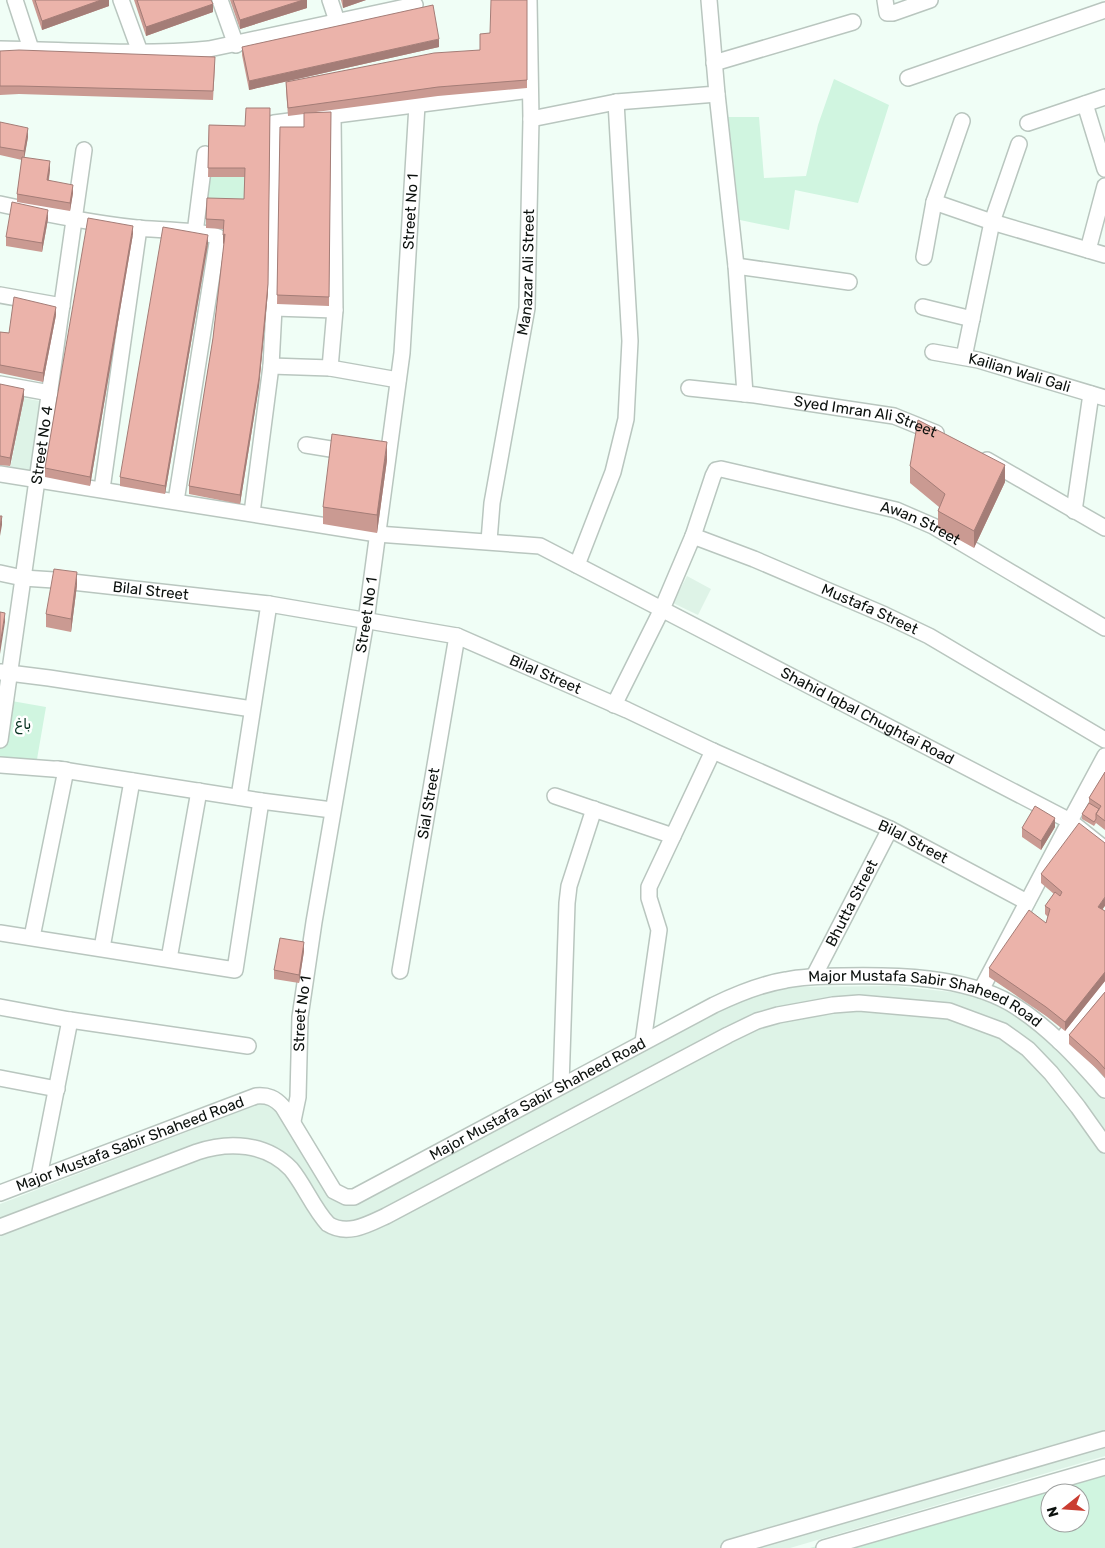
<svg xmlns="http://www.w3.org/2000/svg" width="1105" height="1548" viewBox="0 0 1105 1548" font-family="Rubik,'Noto Sans Arabic',sans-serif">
<rect width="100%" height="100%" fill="#f0fef6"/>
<path fill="#def3e7" d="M24,398L44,402L30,472L10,469Z
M687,576L711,589L698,615L673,603Z
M896,986L979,995L1007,1007L1041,1034L1105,1100V1456L790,1548H0V1204L259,1104L279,1106L338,1201L734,1003L785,987Z"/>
<path fill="#d0f5e0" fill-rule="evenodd" d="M834,79L889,105L858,203L795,190L789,230L740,220L728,117H759L764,178L806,176L818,125Z
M208,177H245L244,208L207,207Z
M6,700L46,707L36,765H0V740Z
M1105,1463V1548H810ZM1050,1493H1080V1523H1050Z"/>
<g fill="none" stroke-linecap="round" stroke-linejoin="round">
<defs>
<g id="minor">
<path d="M15,0L31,49"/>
<path d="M121,0L140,52"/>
<path d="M220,0L236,45"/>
<path d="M330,0L337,21"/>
<path d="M885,0L887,13H893L930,0"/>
<path d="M0,49C69,50 140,56 209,49L415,5"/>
<path d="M714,63L853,22"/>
<path d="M908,78L1105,10"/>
<path d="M717,94L736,266L745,394"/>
<path d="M1085,104L1105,169"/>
<path d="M333,116L335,310L330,368L398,380"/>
<path d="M531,119L616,102L717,94L709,0"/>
<path d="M962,121L934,202L992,222L1105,255"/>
<path d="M1028,123L1105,97"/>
<path d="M0,204C46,214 91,223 137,228C155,230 204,230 218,237L176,501"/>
<path d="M195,233L205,154"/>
<path d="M1088,250L1105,186"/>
<path d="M924,257L934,202"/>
<path d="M736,266L849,282"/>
<path d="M0,295L62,306"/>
<path d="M923,307L972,319"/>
<path d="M274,308L335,310"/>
<path id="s1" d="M933,352L978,360L1105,398"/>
<path d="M964,357L992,222L1019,144"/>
<path d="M271,366L330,368"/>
<path d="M0,384L50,393"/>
<path id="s2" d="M689,388L755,395L894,416L936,433"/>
<path d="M306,445L349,452"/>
<path d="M987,460L1105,528"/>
<path id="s3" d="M0,474L377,534L540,546L1070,821L981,990"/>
<path d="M102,489L139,228"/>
<path d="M1074,511L1091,394"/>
<path d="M252,513L271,366L274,308L273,128L274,123L530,90"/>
<path id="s4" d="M693,536L713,476L716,470L721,469L896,510L933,526L1105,628"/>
<path id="s5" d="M489,541L492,503L527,308L531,119L529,0"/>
<path d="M577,565L613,472L626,419L630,341L616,102"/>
<path id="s6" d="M0,573L23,578L54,580L269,604L457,636L627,710L713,751L890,829L1027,902"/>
<path d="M1,672L49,678L252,709"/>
<path id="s7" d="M614,705L662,609L693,536L754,559L885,615L929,636L1105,740"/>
<path id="s8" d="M0,740L84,150"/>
<path d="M1105,756L1070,821L1105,849"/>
<path d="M0,765L66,770L32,937"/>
<path d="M57,769L261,801"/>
<path d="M555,796L673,836"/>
<path d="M239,797L269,604"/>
<path d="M0,933L235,970L261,801L332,810"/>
<path d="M102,948L132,781"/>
<path d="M169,959L199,791"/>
<path id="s9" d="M400,971L457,636"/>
<path id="s10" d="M814,976L890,829"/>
<path d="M0,1007L70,1020L39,1177"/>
<path d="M70,1020L248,1046"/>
<path d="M643,1042L659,930L649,898V887L713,751"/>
<path d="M1060,1042L1105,984"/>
<path d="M0,1078L57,1089"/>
<path d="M561,1086L567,903L569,886L594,809"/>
<path id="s11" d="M293,1121L298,1097L300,1017L314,922L366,621L402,353L417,105"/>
<path id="s12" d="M0,1193L256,1096C268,1095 275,1098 283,1107L334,1191L346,1197H354L714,1005C737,994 761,984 786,980C805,976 824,976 843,976C895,975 963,976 1010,1003C1047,1025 1078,1059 1105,1090"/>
<path d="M0,1227L197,1152C229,1141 266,1143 291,1169C305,1186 313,1208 328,1224C347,1236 367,1225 386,1216L728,1035L757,1021L778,1015L833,1005L859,1003L949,1011L1003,1031L1028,1049L1051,1073L1078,1107L1105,1145"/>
<path d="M729,1548L1105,1439"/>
<path d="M824,1548L1105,1467"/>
</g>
</defs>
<use href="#minor" stroke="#b9c6bf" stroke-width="18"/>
<use href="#minor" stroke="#fff" stroke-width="15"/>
</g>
<path fill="#ca9a92" d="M32,0H109V6L42,30Z
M134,0H211L213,12L146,36Z
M230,0H307V8L240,29Z
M341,0H366L343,8Z
M527,0V88L438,96L316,112H331L329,306L277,304L280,127H304V114L288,116L286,90V82L480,50L490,33Z
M242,47H439L249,90L242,55Z
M0,51L215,65L213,100L19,94L0,95Z
M0,122L28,137L24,157L50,170L49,180L73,193L70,211L17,202V194L22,160L0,155Z
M209,125L245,126L268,292L259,386L240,504L189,494V486L213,338L224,243L223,244V229L206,228V219L244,199L245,177H208Z
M48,219L42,252L6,246V237Z
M133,234L90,486L45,477V468Z
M208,244L165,494L120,486V477Z
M56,315L43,382L0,373V332L9,333Z
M0,384L24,398L10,466L0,465Z
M387,460L377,533L323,524V507Z
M910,466L1005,482L974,548L938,528V511L939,507L910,483Z
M77,585L71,632L46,627V614Z
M1105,772V830L1096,823L1094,826L1082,819V814L1089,803V798Z
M1055,827L1041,850L1022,837V828Z
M1041,874L1105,911V981L1065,1031L1046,1016L989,977V968L1046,923L1048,917L1045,914V906L1054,894L1041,883Z
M304,951L299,983L274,979V970Z
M1105,992V1078L1097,1069L1069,1044V1035Z"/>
<path fill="#a47d77" d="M101,0H109V6L42,30V21Z
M303,0H307V8L240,29V20Z
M343,0H366L343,8Z
M213,4V12L146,36V27Z
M439,39V47L249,90V81Z
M270,108L268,292L259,386L240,504V495Z
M28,128V137L24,160V151Z
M50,161V170L47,189V180Z
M73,185V193L70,211V203Z
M48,210V219L42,252V243Z
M133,226V234L90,486V477Z
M225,234V242L223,244V235Z
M208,235V244L165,494V486Z
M56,307V315L43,382V373Z
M24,389V398L10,466V458Z
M387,442V460L377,533V515Z
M1005,465V482L974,548V531Z
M2,516V525L0,536V527Z
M77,572V585L71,632V619Z
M5,613V622L0,654V645Z
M1055,818V827L1041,850V841Z
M1105,897V906L1098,915V907Z
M304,942V951L299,983V975Z
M1105,972V981L1065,1031V1022Z"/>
<path fill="#ebb3aa" stroke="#a47d77" d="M35,0H101L42,21Z
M137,0H211L213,4L146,27Z
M233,0H303L240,20Z
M491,0H527V80L438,87L288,108L286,82L434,53L480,50V34L490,33Z
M433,5L439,39L249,81L242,47Z
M19,50L215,57L213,91L19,86H0V51Z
M246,108H270L268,284L259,378L240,495L189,486L213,338L225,234L223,235L224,220L206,219L207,198L244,199L245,168H208L209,125L245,126Z
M331,112L329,297L277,295L280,127H304V113Z
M0,122L28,128L24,151L0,147Z
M22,157L50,161L47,180L73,185L70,203L17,194Z
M12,202L48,210L42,243L6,237Z
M88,218L133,226L90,477L45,468Z
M163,227L208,235L165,486L120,477Z
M14,297L56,307L43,373L0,365V332L9,333Z
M0,384L24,389L10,458L0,456Z
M918,420L1005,465L974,531L938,511L945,494L910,466Z
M332,434L387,442L377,515L323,507Z
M0,516H2L0,527Z
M54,569L77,572L71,619L46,614Z
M0,612L5,613L0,645Z
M1105,772V821L1096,814L1101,806L1089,798Z
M1089,803L1099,809L1096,814V819L1094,822L1082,814Z
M1035,806L1055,818L1041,841L1022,828Z
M1079,823L1105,843V897L1098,907L1105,911V972L1065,1022L1046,1007L989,968L1029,910L1046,923L1050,909L1045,906L1055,892L1060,896L1062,892L1041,874Z
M280,938L304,942L299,975L274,970Z
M1105,992V1069L1097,1060L1069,1035Z"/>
<g text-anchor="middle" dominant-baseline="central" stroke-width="5" stroke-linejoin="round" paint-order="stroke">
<g font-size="15" fill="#0c110e" stroke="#fff">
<text stroke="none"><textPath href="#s11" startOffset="918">Street No 1</textPath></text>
<text stroke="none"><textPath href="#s5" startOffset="272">Manazar Ali Street</textPath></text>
<text stroke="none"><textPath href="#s1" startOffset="89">Kailian Wali Gali</textPath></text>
<text stroke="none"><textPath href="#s2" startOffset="179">Syed Imran Ali Street</textPath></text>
<text stroke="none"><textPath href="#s8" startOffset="298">Street No 4</textPath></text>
<text stroke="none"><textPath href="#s4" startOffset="282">Awan Street</textPath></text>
<text stroke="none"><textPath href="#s6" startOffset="152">Bilal Street</textPath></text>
<text stroke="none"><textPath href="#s7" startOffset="378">Mustafa Street</textPath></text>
<text stroke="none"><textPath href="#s11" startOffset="512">Street No 1</textPath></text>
<text stroke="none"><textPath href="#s6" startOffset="558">Bilal Street</textPath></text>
<text stroke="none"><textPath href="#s3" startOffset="914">Shahid Iqbal Chughtai Road</textPath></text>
<text stroke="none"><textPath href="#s9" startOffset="170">Sial Street</textPath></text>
<text stroke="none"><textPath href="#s6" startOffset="962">Bilal Street</textPath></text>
<text stroke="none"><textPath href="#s10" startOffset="82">Bhutta Street</textPath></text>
<text stroke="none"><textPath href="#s12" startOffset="1052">Major Mustafa Sabir Shaheed Road</textPath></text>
<text stroke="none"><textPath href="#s11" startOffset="108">Street No 1</textPath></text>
<text stroke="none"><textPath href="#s12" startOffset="632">Major Mustafa Sabir Shaheed Road</textPath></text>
<text stroke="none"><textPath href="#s12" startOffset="139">Major Mustafa Sabir Shaheed Road</textPath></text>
</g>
<g font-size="15" fill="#073321" stroke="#fff">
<text x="23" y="724">باغ</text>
</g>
</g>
<g transform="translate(1065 1508) rotate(253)"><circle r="24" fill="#ffffff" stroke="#9ea09f"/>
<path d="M0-4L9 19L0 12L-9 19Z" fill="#ca3d31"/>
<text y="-8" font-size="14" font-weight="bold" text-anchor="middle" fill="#0c110e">N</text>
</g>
</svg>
